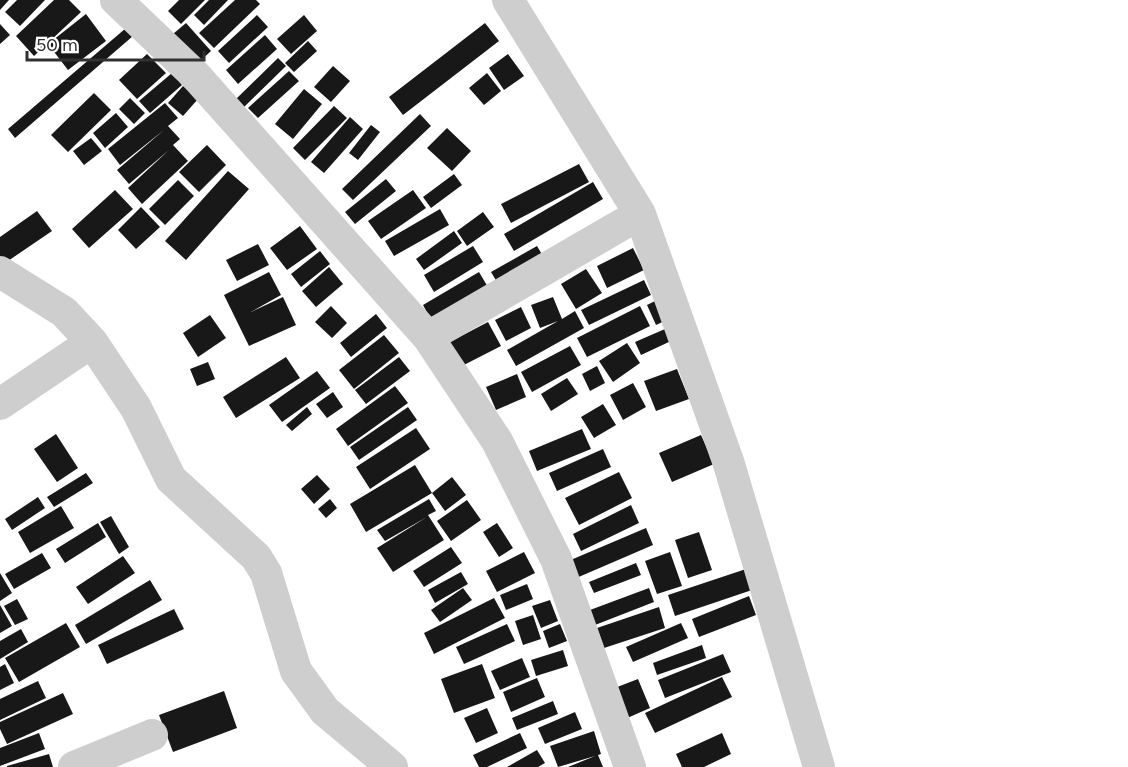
<svg xmlns="http://www.w3.org/2000/svg" width="1128" height="767" viewBox="0 0 1128 767" font-family="Figtree,sans-serif">
<rect width="100%" height="100%" fill="#fff"/>
<path fill="#181818" d="M0,0H9L0,10Z
M17,0H45L20,26L5,12Z
M54,0H69L81,12L34,56L16,36Z
M179,0H205L181,24L168,11Z
M209,0H228L204,25L194,15Z
M235,0H256L260,4L214,48L199,33Z
M86,14L106,41L68,70L48,44Z
M257,15L268,27L229,63L218,51Z
M304,15L317,31L291,54L277,39Z
M186,23L211,51L199,62L173,34Z
M485,23L499,41L403,115L389,97Z
M0,24L10,35L0,44Z
M126,28L133,36L15,138L8,129Z
M265,35L277,49L238,84L226,70Z
M308,41L317,51L294,72L285,63Z
M147,54L166,73L137,99L119,80Z
M508,54L524,76L504,90L489,68Z
M278,58L286,66L244,107L236,99Z
M333,66L350,81L331,102L314,87Z
M289,71L299,81L258,118L248,108Z
M172,73L182,85L150,113L139,101Z
M487,73L501,91L484,105L469,88Z
M183,86L198,99L183,116L168,103Z
M304,89L322,104L293,139L275,124Z
M94,93L111,110L68,152L51,135Z
M130,98L145,113L134,124L119,109Z
M165,103L178,118L168,126L180,139L173,145L188,161L142,204L128,188L169,150L129,184L117,170L164,130L120,165L108,149Z
M334,106L347,118L305,160L293,148Z
M116,113L128,127L105,148L93,133Z
M420,114L431,126L353,200L342,189Z
M350,117L363,129L324,173L311,162Z
M371,125L380,132L358,160L349,153Z
M447,128L471,151L452,171L427,148Z
M91,138L102,151L84,165L73,151Z
M207,145L226,165L199,192L179,172Z
M579,164L589,182L511,223L501,204Z
M228,171L249,189L186,260L165,241Z
M454,174L462,185L431,208L423,197Z
M386,179L396,191L355,224L345,212Z
M178,180L194,196L165,225L149,209Z
M593,182L603,199L514,251L504,234Z
M115,190L133,209L89,248L72,229Z
M413,190L426,208L381,239L368,221Z
M141,207L160,227L136,249L118,230Z
M440,209L449,225L394,256L385,241Z
M37,211L52,231L5,263L0,257V237Z
M483,212L494,227L467,246L457,231Z
M300,226L317,249L287,270L270,248Z
M454,231L462,243L424,270L416,259Z
M258,244L269,265L237,281L226,260Z
M473,246L483,262L434,292L424,275Z
M537,246L549,266L503,292L491,272Z
M633,248L644,270L607,288L597,266Z
M320,251L330,264L301,287L291,274Z
M329,267L343,284L316,307L302,291Z
M586,269L602,293L576,309L561,284Z
M269,272L281,295L251,312L283,297L296,325L249,346L224,295Z
M479,272L492,294L435,327L423,305Z
M644,280L651,295L589,325L581,310Z
M553,297L562,319L575,311L584,328L516,366L507,350L558,321L540,328L531,305Z
M659,299L669,319L656,325L647,305Z
M331,306L347,323L332,338L315,322Z
M640,306L650,326L587,357L577,338Z
M521,307L531,328L506,341L495,320Z
M376,314L387,328L351,357L340,343Z
M210,315L226,338L198,357L183,333Z
M488,322L501,346L458,368L446,344Z
M665,329L671,341L641,355L635,342Z
M384,335L399,353L354,389L339,370Z
M627,343L640,363L613,382L599,361Z
M570,346L581,365L532,392L521,372Z
M286,357L300,378L236,418L223,397Z
M399,357L410,371L366,404L355,390Z
M208,362L215,379L197,386L190,369Z
M597,366L605,383L590,391L582,374Z
M677,369L689,399L656,411L644,381Z
M317,371L330,388L282,422L269,405Z
M517,374L526,397L496,410L486,387Z
M567,378L578,394L551,411L541,394Z
M633,383L646,407L623,420L610,395Z
M395,386L408,403L348,446L336,429Z
M333,392L343,407L327,418L316,404Z
M603,404L616,425L594,438L581,417Z
M307,407L312,414L292,431L286,425Z
M408,407L417,420L359,460L350,447Z
M416,428L430,449L370,489L356,467Z
M582,429L591,449L537,471L529,451Z
M56,434L78,468L57,482L34,449Z
M701,435L714,464L672,482L659,453Z
M603,449L611,467L557,491L549,473Z
M415,465L432,493L366,532L350,504Z
M619,472L632,498L579,525L565,498Z
M86,473L93,483L54,507L47,497Z
M317,475L330,489L314,504L301,489Z
M452,477L466,495L445,511L432,493Z
M38,497L45,508L12,530L5,519Z
M330,499L337,508L326,518L318,509Z
M429,499L436,511L428,515L444,540L393,572L377,548L427,517L385,541L377,530Z
M467,500L481,520L451,541L437,521Z
M631,505L639,523L581,551L573,534Z
M61,506L74,528L30,553L18,532Z
M111,516L129,547L119,554L100,522Z
M98,523L106,537L65,563L56,549Z
M497,523L513,548L499,557L483,532Z
M646,528L653,545L574,579L566,562Z
M699,532L712,570L688,578L675,540Z
M451,547L462,563L424,587L413,571Z
M524,552L535,573L497,592L486,571Z
M670,552L682,586L657,594L645,561Z
M42,553L51,568L14,589L5,574Z
M123,556L135,573L88,604L76,587Z
M636,563L641,575L594,593L589,582Z
M746,569L752,590L675,616L668,595Z
M461,572L468,584L435,603L428,590Z
M0,573L12,593L0,601Z
M150,580L162,600L86,644L75,625Z
M527,584L533,599L506,610L500,595Z
M463,588L472,600L440,622L431,610Z
M649,588L654,602L595,625L590,610Z
M749,596L756,615L699,637L692,619Z
M494,598L505,618L434,654L424,633Z
M17,599L28,619L15,625L4,606Z
M550,600L558,621L541,628L532,606Z
M0,605L12,626L0,633Z
M659,607L665,628L604,648L597,628Z
M174,609L184,629L107,664L98,645Z
M533,615L541,639L523,645L515,621Z
M66,623L80,647L19,682L5,658Z
M681,623L688,638L633,662L626,647Z
M507,624L515,641L464,664L456,647Z
M560,624L567,641L549,648L543,631Z
M21,629L28,642L0,659V641Z
M702,645L706,658L657,675L653,663Z
M563,650L568,666L536,676L531,660Z
M723,654L731,672L665,698L658,680Z
M522,658L530,677L500,690L491,671Z
M5,664L14,683L0,690V667Z
M482,664L495,698L454,713L441,679Z
M722,677L732,697L655,733L645,713Z
M537,678L545,697L511,712L503,692Z
M638,679L650,708L625,719L612,689Z
M38,681L46,698L0,720V699Z
M224,691L237,728L173,752L159,715Z
M63,693L73,714L7,744L0,729V722Z
M553,701L558,714L517,730L512,718Z
M487,708L498,733L476,743L464,718Z
M575,712L582,729L545,744L538,728Z
M594,731L601,754L598,755L603,767H568L595,756L558,767L550,746Z
M39,733L45,749L0,766V748Z
M520,733L527,748L487,767H479L473,755Z
M722,733L731,754L704,767H682L676,754Z
M537,750L545,763L538,767H507Z
M49,754L53,767H7V766Z"/>
<g fill="none" stroke-linecap="round" stroke-linejoin="round">
<path stroke="#cecece" stroke-width="32" d="M116,0L196,76L428,337L497,441L556,559L630,767
M508,0L640,214L728,461L819,767
M0,272L64,312L92,342L136,408L171,479L256,557L266,573L296,671L325,711L392,767
M428,337L640,214
M0,404L92,342
M74,767L152,735"/>
</g>
<path d="M27 51v9h177v-9" fill="none" stroke="#313131" stroke-width="3"/>
<text x="36" y="51" font-size="18" fill="#313131" stroke="#ffffff" stroke-width="4.5" paint-order="stroke">50 m</text>
</svg>
